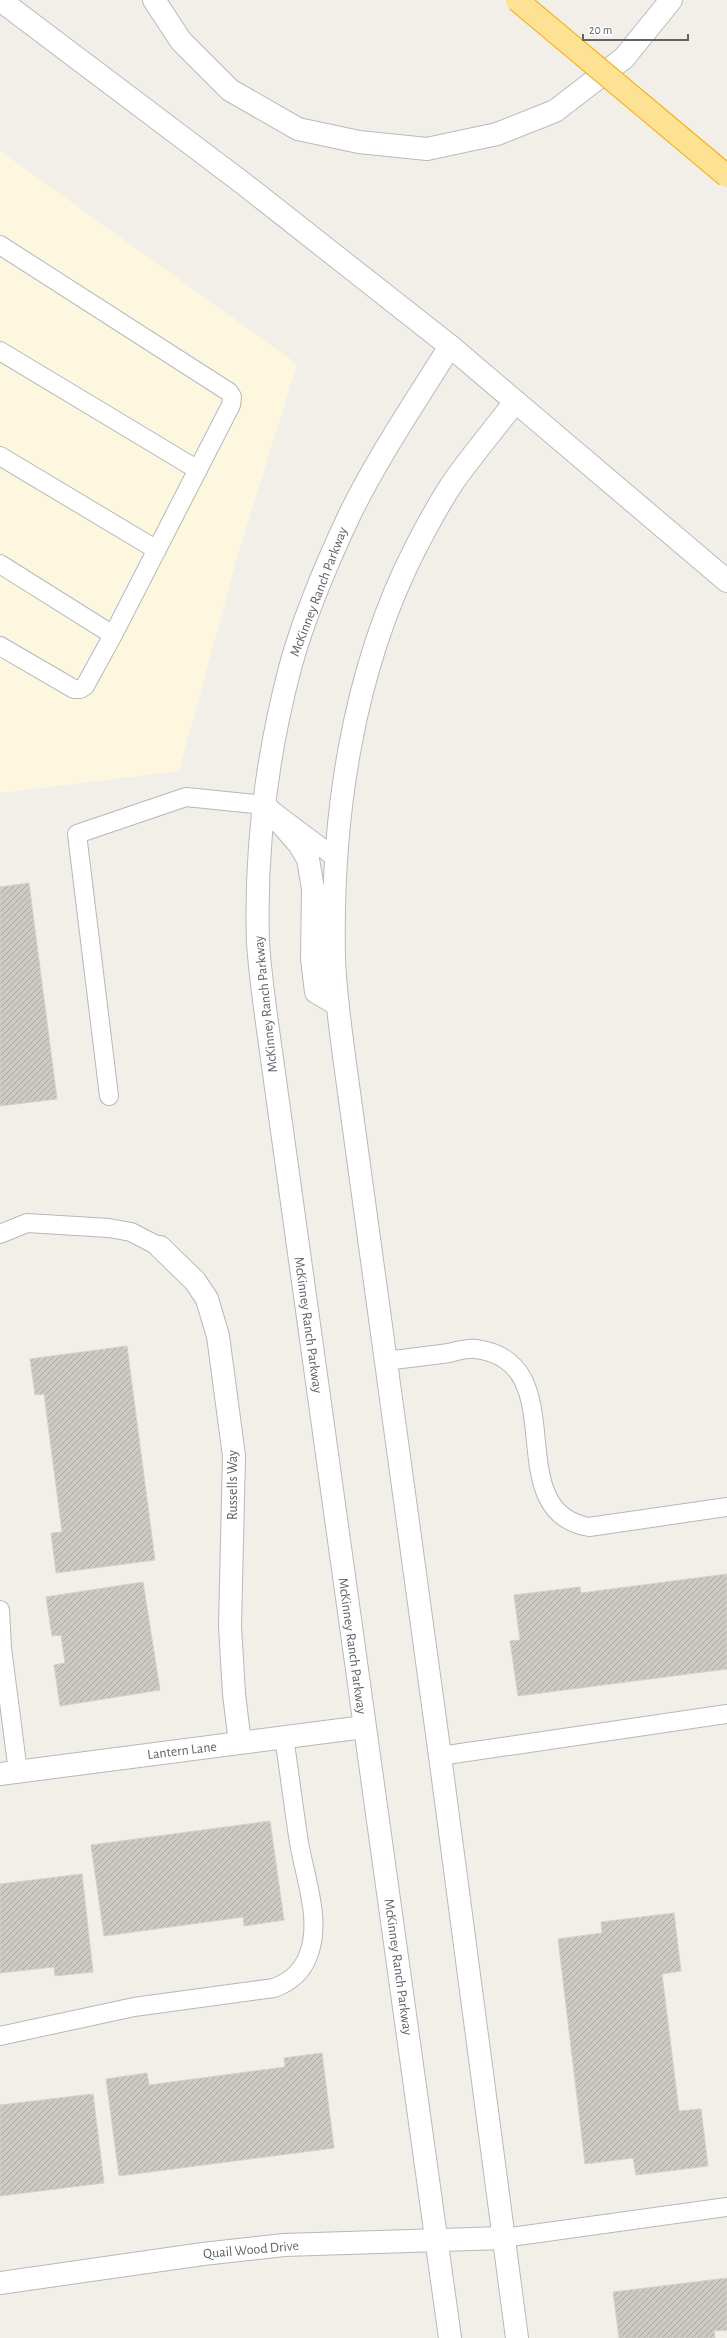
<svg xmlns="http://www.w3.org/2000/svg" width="727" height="2338" viewBox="0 0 727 2338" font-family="'Alegreya Sans',sans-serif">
<defs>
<pattern id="building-hatch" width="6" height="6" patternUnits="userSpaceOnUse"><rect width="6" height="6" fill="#cccac5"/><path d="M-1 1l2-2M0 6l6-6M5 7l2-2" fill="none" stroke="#a9a8a4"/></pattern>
</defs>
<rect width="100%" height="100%" fill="#f1efe8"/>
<path fill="#fef7e0" d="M0,151L297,364L239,551L179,771L0,793Z"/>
<path fill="url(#building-hatch)" stroke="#d6d1c6" d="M29,883L57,1099L0,1106V887Z
M127,1346L155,1560L56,1573L51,1533L62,1532L44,1394L35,1395L30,1359Z
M727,1574V1669L518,1696L510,1641L520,1640L514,1595L580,1587L581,1593Z
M143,1582L160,1690L60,1706L54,1665L65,1663L61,1635L52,1636L46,1597Z
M270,1821L284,1920L244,1926L243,1917L104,1936L91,1845Z
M82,1874L93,1972L55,1976L54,1967L0,1973V1884Z
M674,1913L681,1971L662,1974L679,2111L701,2109L708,2166L636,2175L633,2158L585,2164L558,1939L602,1933L601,1922Z
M322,2053L334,2148L119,2176L106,2079L147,2073L149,2085L285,2067L284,2058Z
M93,2094L104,2183L0,2196V2105Z
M727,2278V2330L714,2331L715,2338H619L613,2292Z"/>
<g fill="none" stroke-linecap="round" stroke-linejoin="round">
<defs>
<path id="lane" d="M0,245L229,392L232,397L231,405L113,635L0,564
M0,351L198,470
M0,456L157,550
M0,646L74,689H80L85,686L113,635
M109,1096L77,834L186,797L265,805L337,859
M0,1234L27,1223L109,1228L131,1232L160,1247
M386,1361C407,1358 428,1356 449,1353C457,1351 467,1348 476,1349C577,1362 496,1511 589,1527L727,1507
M0,1610L2,1648L18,1772
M440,1756L727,1714
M0,2036L134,2007L274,1988C290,1982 302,1972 308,1956C323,1920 303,1873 298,1836C293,1803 289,1770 284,1737
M503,2238L727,2207"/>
<path id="street" d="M160,1247L195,1281L207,1299L218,1336L234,1456L230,1626L234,1694L240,1743
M0,1774L364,1727
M0,2283L203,2254L284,2245L503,2238"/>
<path id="secondary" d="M0,0L244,184L450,346L727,581
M154,0L181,41L230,90L298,129L359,142L427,149L497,134L555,111L624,58L671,0
M450,346C416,401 377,458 349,516C326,565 304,616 290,668C267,756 255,852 258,943C260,972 264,1001 268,1030L450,2338
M514,403C495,428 475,452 456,478C441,499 428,524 416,547C352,671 331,820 334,958C335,991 340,1024 344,1056L440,1756L517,2338
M265,805L299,844L308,859L313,889L312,959L316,992L338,1005"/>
</defs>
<use href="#lane" stroke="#b5b8bc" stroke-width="20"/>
<use href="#street" stroke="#b5b8bc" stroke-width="24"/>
<use href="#secondary" stroke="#b6babf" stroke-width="24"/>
<use href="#lane" stroke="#fff" stroke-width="18"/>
<use href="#street" stroke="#fff" stroke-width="22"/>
<use href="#secondary" stroke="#fff" stroke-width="22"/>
<defs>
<path id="highway-bridge" d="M517,0L727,176"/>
</defs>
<use href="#highway-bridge" stroke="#f9ab00" stroke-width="24" stroke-linecap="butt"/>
<use href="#highway-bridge" stroke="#fde293" stroke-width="22"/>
</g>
<g text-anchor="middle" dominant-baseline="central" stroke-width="3" stroke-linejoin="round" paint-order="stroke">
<g font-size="14" fill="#5f6368" stroke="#fff">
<text transform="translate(319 592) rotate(-69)">McKinney Ranch Parkway</text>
<text transform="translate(266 1004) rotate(-96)">McKinney Ranch Parkway</text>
<text transform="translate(308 1325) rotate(82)">McKinney Ranch Parkway</text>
<text transform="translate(233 1485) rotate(-90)">Russells Way</text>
<text transform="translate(352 1646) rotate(82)">McKinney Ranch Parkway</text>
<text transform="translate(182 1751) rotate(-7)">Lantern Lane</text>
<text transform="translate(398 1967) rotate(82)">McKinney Ranch Parkway</text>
<text transform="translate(251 2250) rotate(-5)">Quail Wood Drive</text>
</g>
</g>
<path d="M583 34v6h105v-6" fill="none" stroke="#5f6368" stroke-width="2"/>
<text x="589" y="34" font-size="12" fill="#5f6368" stroke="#ffffff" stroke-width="3" paint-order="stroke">20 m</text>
</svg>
